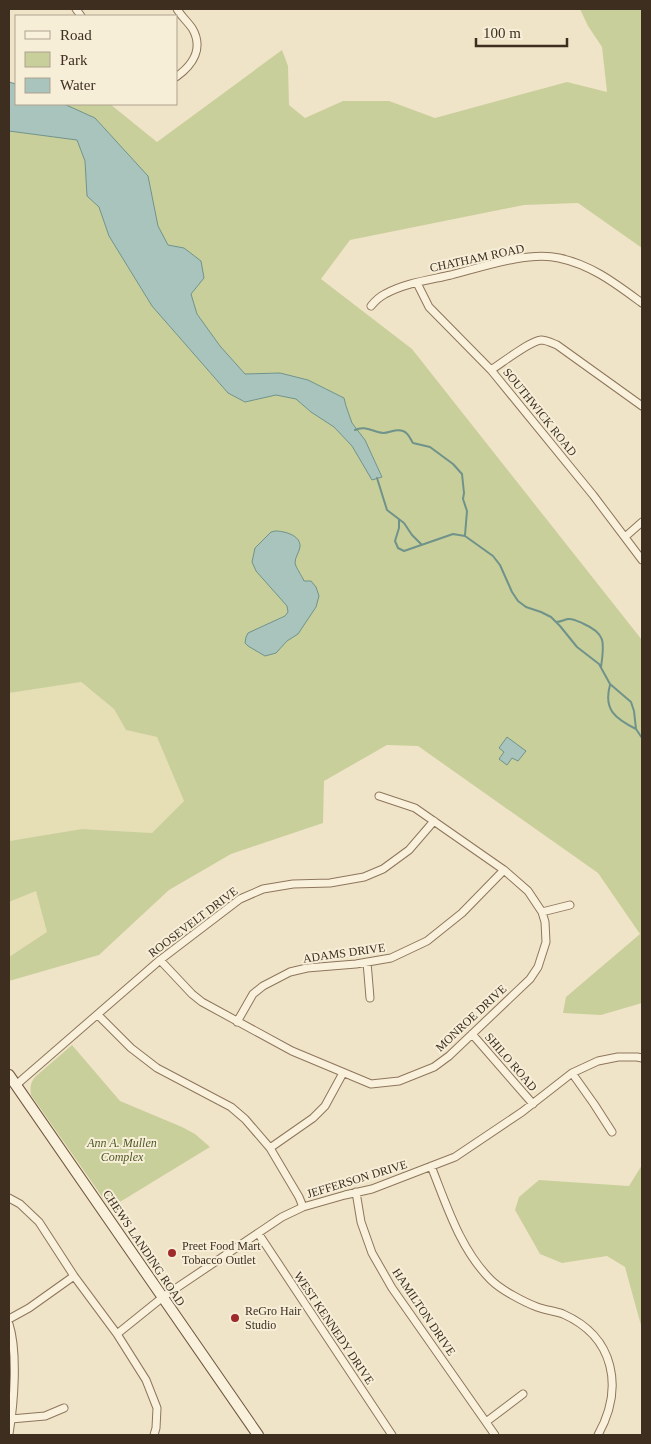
<svg xmlns="http://www.w3.org/2000/svg" width="651" height="1444" viewBox="0 0 651 1444" font-family="'Times New Roman',serif">
<rect width="100%" height="100%" fill="#f0e4c8"/>
<path fill="#e6deb5" d="M80,682L114,709L126,730L157,737L184,801L152,833L82,829L9,841V693Z
M36,891L48,932L9,957V902Z"/>
<path fill="#c9cf9b" d="M580,9H642V248L578,203L524,205L350,240L321,279L412,349L642,640V1003L601,1015L563,1013L566,997L640,934L598,873L418,746L387,745L324,781L323,823L231,854L169,890L99,955L9,981V957L47,932L36,891L9,902V841L82,829L152,833L184,801L157,737L126,730L114,709L81,682L9,693V131L77,140L85,161L87,196L99,207L109,236L152,306L228,393L245,402L276,395L296,399L311,412L334,427L352,446L373,480L382,476L365,440L352,423L346,406L344,398L308,380L280,373L245,374L220,346L197,314L191,294L204,278L184,248L168,245L158,226L148,176L95,118L64,104H110L157,142L282,50L288,66L289,105L305,118L343,101H389L435,118L567,82L607,92L602,47L588,26Z
M72,1045L120,1101L182,1127L195,1134L210,1147L110,1208L31,1095C30,1088 30,1083 35,1077Z
M642,1165V1329L625,1267L607,1256L562,1263L540,1254L515,1210L519,1197L539,1180L629,1186Z"/>
<path fill="#a9c4bc" stroke="#6f938a" d="M9,82L16,84V104H64L95,118L148,176L158,226L168,245L184,248L201,261L204,278L191,294L197,314L220,346L245,374L280,373L308,380L344,398L346,406L352,423L365,440L382,477L372,480L352,446L334,427L311,412L296,399L276,395L245,402L228,393L152,306L109,236L99,207L87,196L85,161L77,140L9,131Z
M275,531C284,531 301,535 300,547C299,553 295,557 295,563C296,568 302,576 304,581H311L316,587L319,596L316,607L298,634L287,641L276,653L265,656L248,646L245,643L246,637L248,633L285,616L288,612L287,606L256,571L252,562L255,548L271,532Z
M507,737L526,751L518,761L512,758L507,765L499,759L504,752L499,748Z"/>
<g fill="none" stroke-linecap="round" stroke-linejoin="round">
<path stroke="#6f938a" stroke-width="2" d="M355,430C365,425 373,432 383,433C390,433 396,428 403,431C409,433 410,439 413,443L430,447L453,464L462,474L464,493L463,499L467,511L465,535
M377,478L387,510L404,523L412,535L421,544
M399,519V528L395,541L398,548L404,551L453,534L465,536L493,556L500,565L512,592L518,601L526,607L541,612L551,617L560,626L577,647L599,664L610,684L631,702L634,711L636,729L642,738
M556,622C561,622 563,620 568,619C573,618 579,622 584,624C607,634 604,644 601,667
M610,685C603,710 616,719 636,729"/>
<defs>
<path id="minor" d="M76,9L81,16
M176,77C193,65 204,48 192,28C187,21 181,16 177,9
M417,283L429,307L491,370L593,495L642,560
M371,306C375,301 379,297 385,294C405,283 429,280 451,275C482,267 528,251 559,258C592,265 616,284 642,303
M491,370C502,363 530,341 541,340C546,340 552,343 557,345L642,406
M625,537L642,522
M542,912L570,905
M160,960L192,994L202,1002L292,1051L371,1084L399,1081L434,1067L449,1056L530,979L538,967L546,942L545,922L542,912L528,891L504,870L415,808L379,796
M367,962L370,998
M98,1015L131,1048L157,1068L231,1107L245,1119L270,1148L299,1197L303,1207
M237,1022L253,994L263,986L290,972L307,968L356,964L391,958L427,941L462,913L504,870
M472,1034L533,1104
M572,1073L594,1104L612,1132
M16,1085L160,960L240,899L263,889L293,884L330,883L364,877L383,869L409,850L434,821
M270,1148L313,1118L325,1106L343,1073
M431,1166C447,1206 460,1249 491,1280C501,1290 524,1302 537,1307C545,1310 555,1311 563,1314C615,1337 624,1388 598,1435
M356,1192L361,1222L372,1253L392,1288L495,1435
M9,1198L20,1204L39,1222L74,1276L117,1334L146,1380L157,1408L156,1428L154,1435
M258,1233L392,1435
M9,1319L29,1308L74,1276
M9,1324C18,1352 14,1403 9,1434
M117,1334L163,1297L282,1217L303,1207L345,1195L372,1189L455,1157L522,1112L572,1073L598,1061L618,1057H637L642,1058
M11,1419L45,1416L64,1408
M486,1422L523,1394"/>
<path id="secondary" d="M9,1075L258,1435"/>
</defs>
<use href="#minor" stroke="#8d765c" stroke-width="9"/>
<use href="#secondary" stroke="#6f573f" stroke-width="12"/>
<use href="#minor" stroke="#faf1dc" stroke-width="7"/>
<use href="#secondary" stroke="#faf1dc" stroke-width="10"/>
</g>
<g fill="#9e2a2b" stroke="#f7eed8" stroke-width="2">
<circle cx="172" cy="1253" r="5"/>
<circle cx="235" cy="1318" r="5"/>
</g>
<g text-anchor="middle" dominant-baseline="central" stroke-width="4" stroke-linejoin="round" paint-order="stroke">
<g font-size="12" fill="#3d2e20" stroke="#f7eed8">
<text transform="translate(477 258) rotate(-12)">CHATHAM ROAD</text>
<text transform="translate(540 412) rotate(51)">SOUTHWICK ROAD</text>
<text transform="translate(193 922) rotate(-37)">ROOSEVELT DRIVE</text>
<text transform="translate(344 953) rotate(-8)">ADAMS DRIVE</text>
<text transform="translate(471 1018) rotate(-43)">MONROE DRIVE</text>
<text transform="translate(511 1062) rotate(49)">SHILO ROAD</text>
<text transform="translate(357 1179) rotate(-17)">JEFFERSON DRIVE</text>
<text transform="translate(144 1248) rotate(56)">CHEWS LANDING ROAD</text>
<text transform="translate(424 1312) rotate(56)">HAMILTON DRIVE</text>
<text transform="translate(334 1328) rotate(56)">WEST KENNEDY DRIVE</text>
</g>
<g font-size="12" font-style="italic" fill="#4d5a26" stroke="#f7eed8">
<text x="122" y="1143">Ann A. Mullen<tspan x="122" dy="14">Complex</tspan></text>
</g>
<g font-size="12" fill="#3d2e20" stroke="#f7eed8" text-anchor="start">
<text x="182" y="1246">Preet Food Mart<tspan x="182" dy="14">Tobacco Outlet</tspan></text>
<text x="245" y="1311">ReGro Hair<tspan x="245" dy="14">Studio</tspan></text>
</g>
</g>
<rect width="651" height="1444" fill="none" stroke="#3d2e20" stroke-width="20"/>
<rect x="15" y="15" width="162" height="90" fill="#f7eed8" stroke="#ada18e"/>
<rect x="25" y="31" width="25" height="8" fill="#faf1dc" stroke="#ada18e"/>
<text x="60" y="40" font-size="15" fill="#3d2e20">Road</text>
<rect x="25" y="52" width="25" height="15" fill="#c9cf9b" stroke="#ada18e"/>
<text x="60" y="65" font-size="15" fill="#3d2e20">Park</text>
<rect x="25" y="78" width="25" height="15" fill="#a9c4bc" stroke="#ada18e"/>
<text x="60" y="90" font-size="15" fill="#3d2e20">Water</text>
<path d="M476 38v8h91v-8" fill="none" stroke="#3d2e20" stroke-width="2.5"/>
<text x="483" y="38" font-size="15" fill="#3d2e20" stroke="#f7eed8" stroke-width="4" paint-order="stroke">100 m</text>
</svg>
